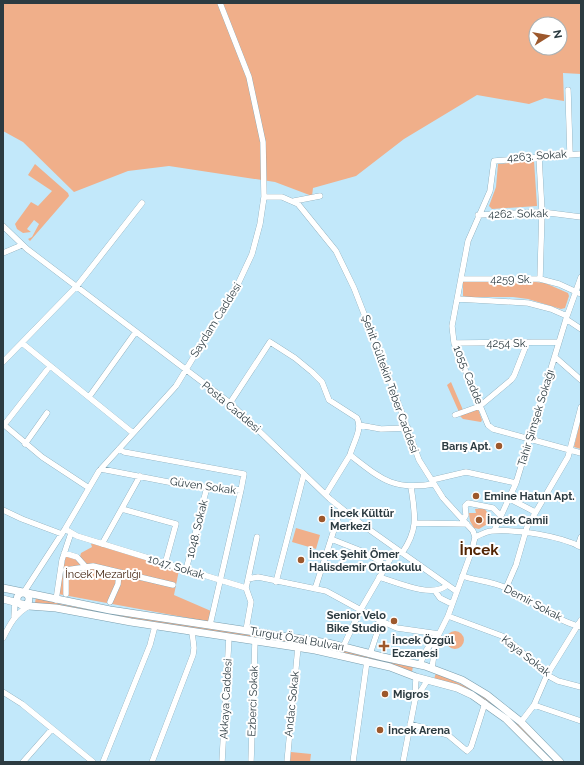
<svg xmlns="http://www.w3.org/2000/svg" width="584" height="765" viewBox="0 0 584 765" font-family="Raleway,sans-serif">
<rect width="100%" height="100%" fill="#c2e8fa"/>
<path fill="#f0af8a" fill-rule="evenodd" d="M3,3H581V74L563,73L564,101L545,98L529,104L477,95L404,139L356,176L313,188L312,196L275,182L169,166L128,171L74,192L23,142L3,131ZM536,24H560V48H536Z
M534,161L537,206L492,209L489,206L496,187L498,164Z
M35,164L68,193L69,196L30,241L28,239L32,237L39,224L34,220L27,229L31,232L23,233L17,229L15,224L31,202L38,206L52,191L28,175Z
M467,281L536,282L545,283L568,293L569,296L565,308L561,309L528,299L513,297H466L463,296V282Z
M451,382L463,410L459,412L447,385Z
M478,409L482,420L481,422L463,419L460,416Z
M581,417V449L574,447Z
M484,508L490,516L489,523L479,529L474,528L470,521L469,513H476L475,509Z
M296,528L320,535L316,549L292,542Z
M94,542L179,570L174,595L211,611L210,622L58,594L66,555L79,560L81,553L92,547L91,544Z
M36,597L60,604L114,614L326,645L413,666L412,672L386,663L317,646L177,626L35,603Z
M446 640a9 9 0 1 1 18 0a9 9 0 1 1-18 0Z
M436,673L476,691L507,713L557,762H553C518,727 485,688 434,679Z
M291,752L311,754L310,762H290Z"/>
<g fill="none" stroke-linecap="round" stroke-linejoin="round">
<defs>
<path id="minor" d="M568,90L570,154
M581,154L494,161L490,191L468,241L452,326L454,343L488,425L493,429L581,453
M539,157L542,212L540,279
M264,197H282L298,204L336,251L354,288L389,378L419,460L443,498L473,531L475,537L472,550L448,616L439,634L427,649L420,664
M294,201L320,196
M478,215L542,212L581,217
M3,226L27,249L230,403L330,499L360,523L456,591
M3,253L22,245
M462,279H540L559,284L581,294
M458,299L528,303L551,309L567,316
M566,319L581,329
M22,343L133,433
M454,343L559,342
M555,357L581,380
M3,362L77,286L142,203
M89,397L135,333
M230,403L270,342L295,358L312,372L322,382L329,400L357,418C363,429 353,443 350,455C381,479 393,491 434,484
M455,415L480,406L511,380L514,376L527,343
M3,424L42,457L89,488
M4,425L47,370
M359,425L381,429L408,428
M25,444L47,413
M119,449L124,452L244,474L241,490
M101,469L189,486L241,490L210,625
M432,480L466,472L516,483
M326,494L350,455
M510,499L535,512
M122,509L176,524L165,564
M3,510L22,519L62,534
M463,520L466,515L465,506L468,503L493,508L500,515
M415,523L467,524
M65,529L77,536L246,588L251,602L246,630
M494,531L516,483L567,316L581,277
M475,537C480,535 487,531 492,531C517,529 560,536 581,547
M331,539L364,552L386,565
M102,544L140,476
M578,546L581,537
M64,553L77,557L85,566
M402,553C419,529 415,514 411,487
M186,570L207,487
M462,576C477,581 492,581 506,588C531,600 554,620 581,627
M379,577C396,582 431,598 446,586
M248,579L257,537
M276,582L304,474
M246,588L248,579L258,577L326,591L381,621L370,654
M506,588L516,565L527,527L568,457L581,407
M315,589L341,508
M435,591L440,598L452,604
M24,592L65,529L99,471L176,386L238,284L252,254L260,224L264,197L263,142L249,77L220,3
M66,594V570L93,566L173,585
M56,600L62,560L71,533
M110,602L118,584L119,572
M448,616L502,636L513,644L547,675L558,681L581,687
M14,617L15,603
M381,621L397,628L439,634
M3,638C10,624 15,614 29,606
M343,647L361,609L396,549
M432,668L436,640
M3,692L22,704L93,762
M415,700L416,677
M534,705L581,721
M521,722L534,705L547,675L581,620
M410,724L448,735L467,751L471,747L485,703
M23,762L52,729
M103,762L150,645L155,626
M152,762L193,655L194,648L192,632
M222,762L229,637
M251,762L255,641
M287,762L298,647
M353,762L367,661
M403,762L415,700L427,681"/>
<path id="major" d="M3,588L110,610L328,643L383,657L425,666L462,680L487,695L521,722L560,762
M17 599a6 6 0 1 1 12 0a6 6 0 1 1-12 0Z
M3,599L29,606L56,608L131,622L315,650L390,667L416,677L457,688L472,695L506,719L549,762"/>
</defs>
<use href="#minor" stroke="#7a9eae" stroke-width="6"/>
<use href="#major" stroke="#7a9eae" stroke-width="8"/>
<use href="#minor" stroke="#fff" stroke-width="5.5"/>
<use href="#major" stroke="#fff" stroke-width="7"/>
</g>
<g fill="#9d582c" stroke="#fff" stroke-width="1.5">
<circle cx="499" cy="446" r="4"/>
<circle cx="476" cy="496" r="4"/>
<circle cx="322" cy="519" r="4"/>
<circle cx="479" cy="520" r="4"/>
<circle cx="301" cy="560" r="4"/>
<circle cx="394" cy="621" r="4"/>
<path d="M382 640h4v4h4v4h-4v4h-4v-4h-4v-4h4z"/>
<circle cx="385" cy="694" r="4"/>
<circle cx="380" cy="730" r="4"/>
</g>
<g text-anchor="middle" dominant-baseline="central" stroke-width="4" stroke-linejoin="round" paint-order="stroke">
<g font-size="11" fill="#2c3b41" stroke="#fff">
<text transform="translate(537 156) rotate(-4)">4263. Sokak</text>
<text transform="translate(518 214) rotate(-1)">4262. Sokak</text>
<text x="511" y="279">4259 Sk.</text>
<text transform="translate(216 320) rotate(-58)">Saydam Caddesi</text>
<text x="507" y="343">4254 Sk.</text>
<text transform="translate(468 375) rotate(68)">1055. Cadde</text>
<text transform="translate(390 384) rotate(70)">Şehit Gültekin Teber Caddesi</text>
<text transform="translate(231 407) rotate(40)">Posta Caddesi</text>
<text transform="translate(536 418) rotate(-73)">Tahir Şimşek Sokağı</text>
<text transform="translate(203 486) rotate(8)">Güven Sokak</text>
<text transform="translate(197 529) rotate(-76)">1048. Sokak</text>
<text transform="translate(176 567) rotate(17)">1047. Sokak</text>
<text transform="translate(533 603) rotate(28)">Demir Sokak</text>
<text transform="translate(297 639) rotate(10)">Turgut Özal Bulvarı</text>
<text transform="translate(526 656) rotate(38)">Kaya Sokak</text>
<text transform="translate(226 699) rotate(-87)">Akkaya Caddesi</text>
<text transform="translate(253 701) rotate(-88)">Ezberci Sokak</text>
<text transform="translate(292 704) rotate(-84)">Andac Sokak</text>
</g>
<g font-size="11" font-weight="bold" fill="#2c3b41" stroke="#fff" text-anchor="start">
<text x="491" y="446" text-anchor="end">Barış Apt.</text>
<text x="484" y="496">Emine Hatun Apt.</text>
<text x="330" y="513">İncek Kültür<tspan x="330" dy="13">Merkezi</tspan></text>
<text x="487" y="520">İncek Camii</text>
<text x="309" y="554">İncek Şehit Ömer<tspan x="309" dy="13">Halisdemir Ortaokulu</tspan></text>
<text x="386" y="615" text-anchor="end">Senior Velo<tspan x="386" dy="13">Bike Studio</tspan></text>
<text x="392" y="640">İncek Özgül<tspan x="392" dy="13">Eczanesi</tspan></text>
<text x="393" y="694">Migros</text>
<text x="388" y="730">İncek Arena</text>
</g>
<g font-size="11" fill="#42220e" stroke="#fff">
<text x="103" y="574">İncek Mezarlığı</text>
</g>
<g font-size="15" font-weight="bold" fill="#522504" stroke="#fff">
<text x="479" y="550">İncek</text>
</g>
</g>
<rect width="584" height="765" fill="none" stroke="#2c3b41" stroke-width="8"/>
<g transform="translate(548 36) rotate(79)"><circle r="19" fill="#ffffff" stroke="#abb1b3"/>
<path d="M0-3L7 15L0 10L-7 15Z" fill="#9d582c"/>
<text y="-6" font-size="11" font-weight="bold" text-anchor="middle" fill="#2c3b41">N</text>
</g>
</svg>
